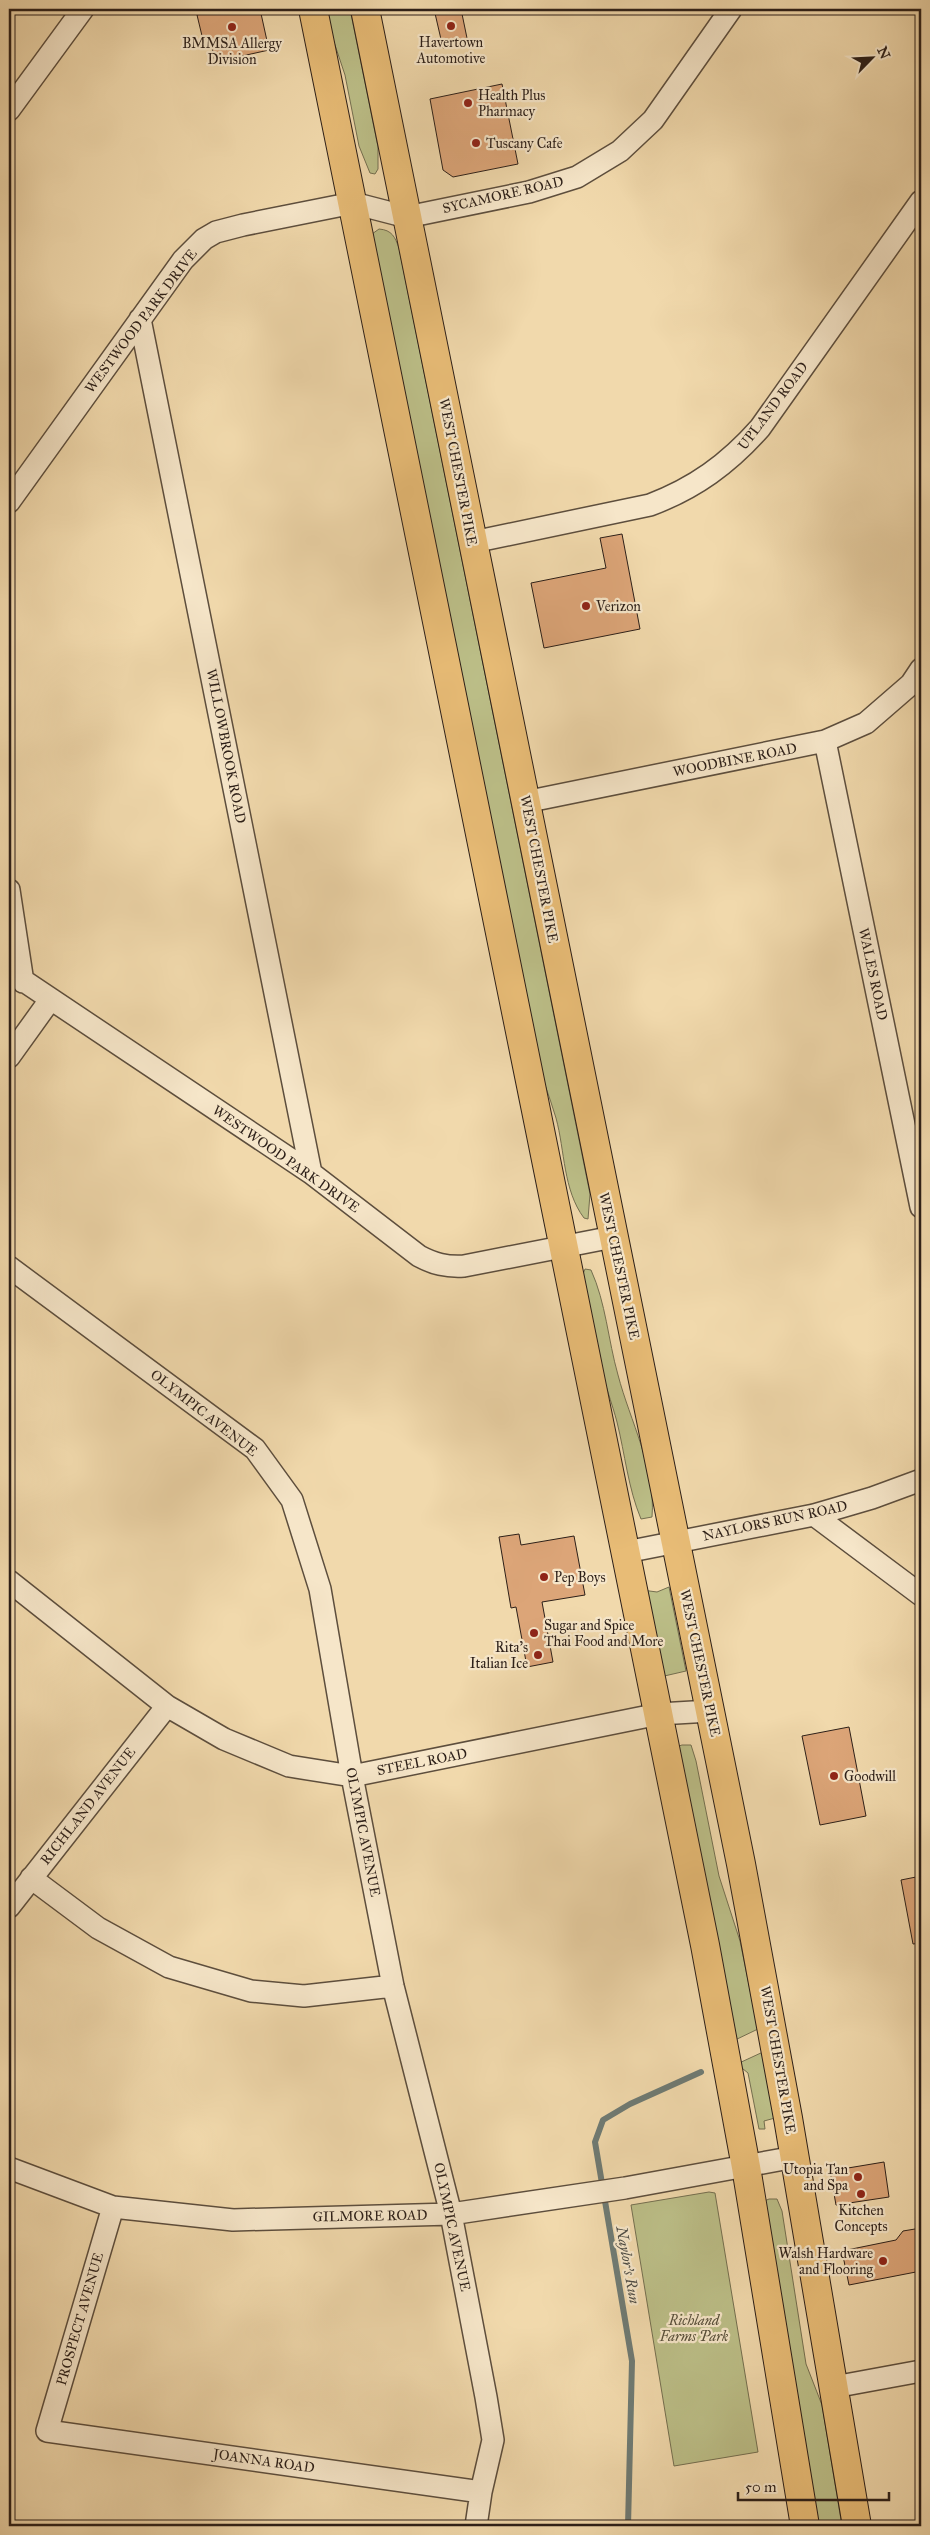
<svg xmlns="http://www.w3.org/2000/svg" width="930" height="2535" viewBox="0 0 930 2535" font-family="'IM FELL Great Primer',serif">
<rect width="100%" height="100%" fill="#f1d9ac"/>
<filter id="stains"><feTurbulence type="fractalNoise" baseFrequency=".004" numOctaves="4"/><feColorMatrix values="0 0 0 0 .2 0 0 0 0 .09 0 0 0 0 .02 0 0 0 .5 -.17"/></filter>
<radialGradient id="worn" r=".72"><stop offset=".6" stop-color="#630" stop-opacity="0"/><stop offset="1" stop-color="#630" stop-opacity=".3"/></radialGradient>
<path fill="#bcbf88" stroke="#746f50" d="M323,9H350L378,147V169L375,174L370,173L359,146L345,75Z
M379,229C392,230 395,237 399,248L590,1194L588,1219L584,1218C563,1190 565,1151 556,1118C549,1095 541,1074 533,1052L372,234Z
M585,1269L591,1270C606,1303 608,1340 618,1375C630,1421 656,1468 652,1517L641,1519C628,1488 625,1454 617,1422C610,1394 571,1291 585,1269Z
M669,1587L686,1671L660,1677L642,1590L657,1592Z
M682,1745H691L696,1761L719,1876L740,1941L758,2029L733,2041L676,1747Z
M763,2052L775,2118L764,2121L765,2129H759L748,2073L737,2064Z
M709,2192L715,2193L758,2452L674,2466L631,2205Z
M769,2199H777L782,2211L806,2364L822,2405L842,2526H814L762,2202Z"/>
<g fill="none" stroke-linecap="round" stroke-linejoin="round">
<path stroke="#6f7b74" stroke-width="6" d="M628,2526L632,2361L595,2142L603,2120L630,2104L701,2072"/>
</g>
<path fill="#dca578" stroke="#2c1f18" d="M206,9H260L269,50L215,62L210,38L203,40L197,15L207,12Z
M434,9H461L468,43L443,48Z
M502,84L518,164L453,177L443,170L430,99Z
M622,534L640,629L544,648L531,583L606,568L600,538Z
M519,1534L521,1545L574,1536L585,1595L542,1602L553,1662L527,1667L516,1607L511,1608L499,1537Z
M849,1727L866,1816L820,1825L802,1736Z
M921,1876V1943L913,1944L901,1880Z
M884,2162L889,2197L836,2205L830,2171Z
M921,2228V2271L849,2285L842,2251L896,2240L903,2231Z"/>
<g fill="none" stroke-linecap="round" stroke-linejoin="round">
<defs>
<path id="street" d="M9,110L83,9
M140,319L311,1173
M9,502L183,260L204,239L216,232L243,225L353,203L407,217L529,192L577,177L620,151L653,120L731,9
M473,542L650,505C695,488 728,464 760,428L921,201
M825,741L921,1207
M525,802L825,741L866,723L911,684L921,669
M9,890L23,982
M9,971L311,1173L419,1256C434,1264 446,1267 464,1266L613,1237
M9,1057L50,1000
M9,1267L255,1449L292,1500L320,1589L352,1776L393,1986L451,2214L486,2397L493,2440L481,2492L476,2526
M814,1515L921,1595
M626,1552L814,1515L872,1498L921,1480
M9,1581L167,1706L224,1739L289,1766L352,1776L659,1714L710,1711
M31,1878L98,1928L169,1967L251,1991L304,1996L393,1986
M9,1907L167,1706
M9,2168L113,2207L233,2220L451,2214L625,2188L795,2157
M113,2207L47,2431L481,2492
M834,2387L921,2371"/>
<path id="highway" d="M313,9L705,1945L746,2167L805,2526
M365,9L741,1864L788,2118L857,2526"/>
</defs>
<use href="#street" stroke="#5d4e3d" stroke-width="24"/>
<use href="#highway" stroke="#2c1f18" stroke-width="30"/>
<use href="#street" stroke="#f6e6c9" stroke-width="21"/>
<use href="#highway" stroke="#e8bc76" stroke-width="28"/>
</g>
<g fill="#8f2418" stroke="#f6e6c9" stroke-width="2">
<circle cx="451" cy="26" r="5"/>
<circle cx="232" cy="27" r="5"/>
<circle cx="468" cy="103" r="5"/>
<circle cx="476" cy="143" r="5"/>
<circle cx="586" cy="606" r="5"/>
<circle cx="544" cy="1577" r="5"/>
<circle cx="534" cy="1633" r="5"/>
<circle cx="538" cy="1655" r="5"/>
<circle cx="834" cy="1776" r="5"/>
<circle cx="858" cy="2177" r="5"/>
<circle cx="861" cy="2194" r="5"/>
<circle cx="883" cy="2261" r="5"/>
</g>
<g text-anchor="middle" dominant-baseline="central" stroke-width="4.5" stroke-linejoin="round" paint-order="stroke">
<g font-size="14" fill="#2c1f18" stroke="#f6e6c9" text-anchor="start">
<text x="451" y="42" text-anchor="middle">Havertown<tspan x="451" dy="16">Automotive</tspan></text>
<text x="232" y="43" text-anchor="middle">BMMSA Allergy<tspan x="232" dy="16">Division</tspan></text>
<text x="478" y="95">Health Plus<tspan x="478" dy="16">Pharmacy</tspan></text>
<text x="486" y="143">Tuscany Cafe</text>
<text x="596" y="606">Verizon</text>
<text x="554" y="1577">Pep Boys</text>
<text x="544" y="1625">Sugar and Spice<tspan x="544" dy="16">Thai Food and More</tspan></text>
<text x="528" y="1647" text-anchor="end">Rita's<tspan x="528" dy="16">Italian Ice</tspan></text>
<text x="844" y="1776">Goodwill</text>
<text x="848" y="2169" text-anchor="end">Utopia Tan<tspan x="848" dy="16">and Spa</tspan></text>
<text x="861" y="2210" text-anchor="middle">Kitchen<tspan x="861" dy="16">Concepts</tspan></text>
<text x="873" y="2253" text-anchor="end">Walsh Hardware<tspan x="873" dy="16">and Flooring</tspan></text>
</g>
<g font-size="14" fill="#2c1f18" stroke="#f6e6c9">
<text transform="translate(503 195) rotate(-13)">SYCAMORE ROAD</text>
<text transform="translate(141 321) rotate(-53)">WESTWOOD PARK DRIVE</text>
<text transform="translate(773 406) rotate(-53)">UPLAND ROAD</text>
<text transform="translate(458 472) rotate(79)">WEST CHESTER PIKE</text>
<text transform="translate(226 746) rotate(79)">WILLOWBROOK ROAD</text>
<text transform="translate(735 760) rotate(-11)">WOODBINE ROAD</text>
<text transform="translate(539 869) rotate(79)">WEST CHESTER PIKE</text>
<text transform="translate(873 974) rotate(78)">WALES ROAD</text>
<text transform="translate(286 1159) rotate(35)">WESTWOOD PARK DRIVE</text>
<text transform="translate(619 1266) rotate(78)">WEST CHESTER PIKE</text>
<text transform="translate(204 1413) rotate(38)">OLYMPIC AVENUE</text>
<text transform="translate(775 1521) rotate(-12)">NAYLORS RUN ROAD</text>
<text transform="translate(700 1663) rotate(78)">WEST CHESTER PIKE</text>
<text transform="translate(422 1762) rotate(-11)">STEEL ROAD</text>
<text transform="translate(88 1806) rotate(-52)">RICHLAND AVENUE</text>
<text transform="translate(363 1832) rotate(79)">OLYMPIC AVENUE</text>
<text transform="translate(778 2060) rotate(80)">WEST CHESTER PIKE</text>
<text transform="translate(370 2216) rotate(-1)">GILMORE ROAD</text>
<text transform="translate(452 2227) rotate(78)">OLYMPIC AVENUE</text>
<text transform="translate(80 2319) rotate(-74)">PROSPECT AVENUE</text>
<text transform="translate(264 2461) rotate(8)">JOANNA ROAD</text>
</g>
<g font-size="14" font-style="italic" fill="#574f3a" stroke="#f6e6c9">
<text x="694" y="2320">Richland<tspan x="694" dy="16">Farms Park</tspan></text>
</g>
<g font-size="15" font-style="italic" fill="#4e4d46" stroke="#f6e6c9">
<text transform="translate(628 2265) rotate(80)">Naylor's Run</text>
</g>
</g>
<rect width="930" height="2535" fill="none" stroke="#f1d9ac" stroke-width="30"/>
<rect x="10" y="10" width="910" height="2515" fill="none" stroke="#2c1f18" stroke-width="2.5"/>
<rect x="15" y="15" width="900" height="2505" fill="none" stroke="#2c1f18"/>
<g transform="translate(872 58) rotate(66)" stroke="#f6e6c9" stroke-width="4" paint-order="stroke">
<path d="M0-4L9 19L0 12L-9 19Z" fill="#2c1f18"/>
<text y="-8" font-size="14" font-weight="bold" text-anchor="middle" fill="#2c1f18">N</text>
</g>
<path d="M738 2492v8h151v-8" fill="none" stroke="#2c1f18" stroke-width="2.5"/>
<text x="745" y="2492" font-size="15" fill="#2c1f18" stroke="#f6e6c9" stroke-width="4" paint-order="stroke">50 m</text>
<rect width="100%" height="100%" filter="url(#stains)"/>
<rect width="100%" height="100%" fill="url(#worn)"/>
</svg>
